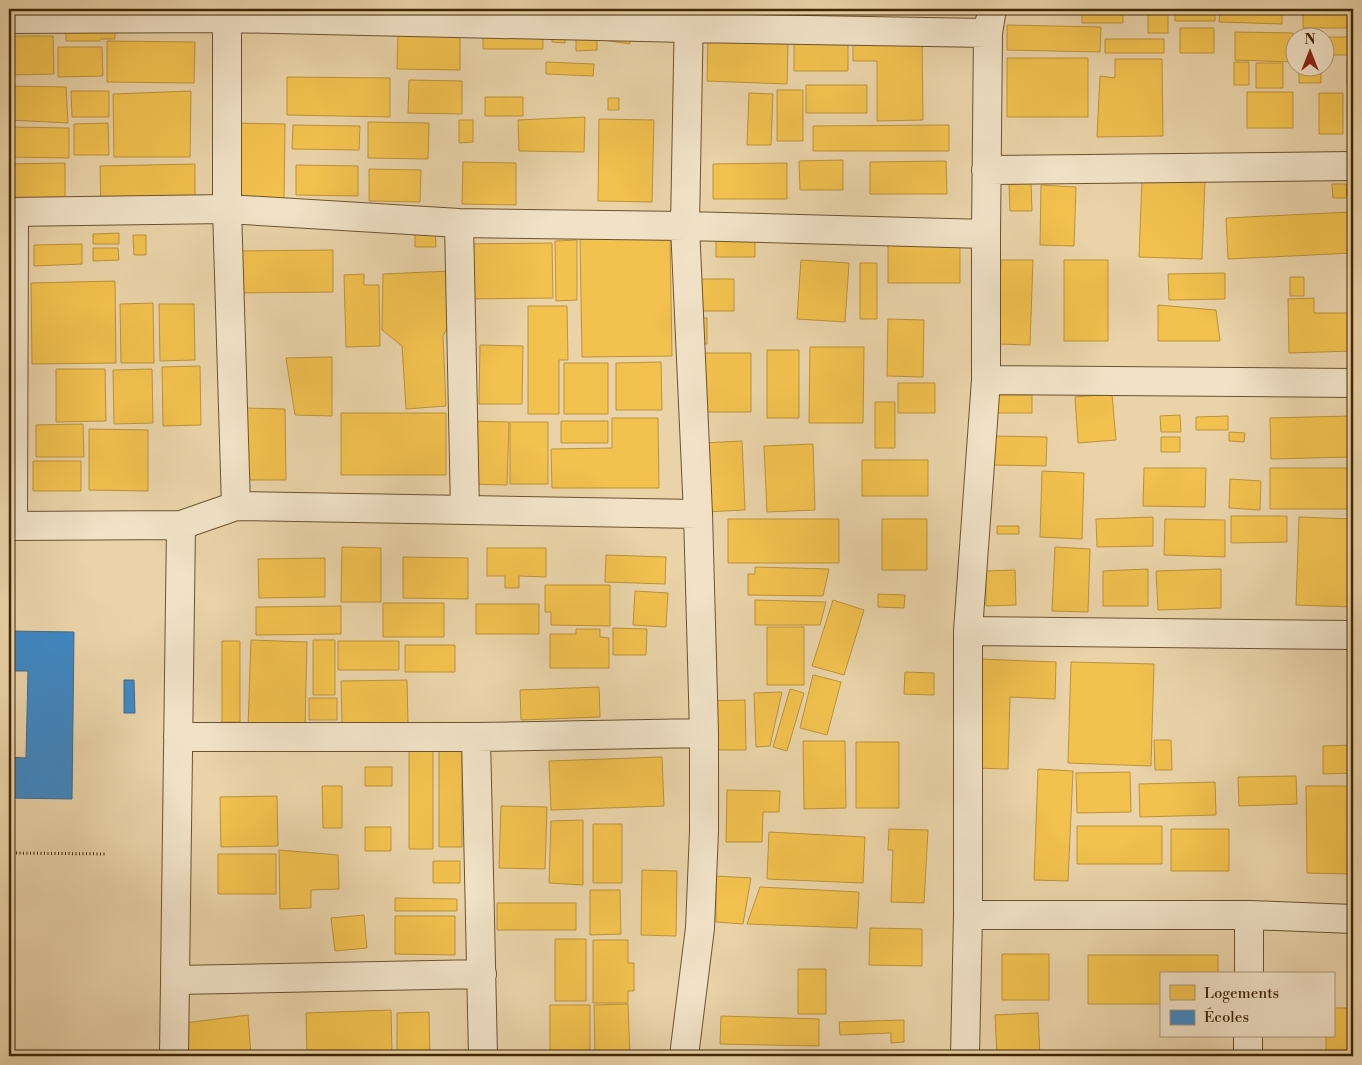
<svg xmlns="http://www.w3.org/2000/svg" width="1362" height="1065" viewBox="0 0 1362 1065" font-family="'Libre Bodoni',serif">
<rect width="100%" height="100%" fill="#ead3a9"/>
<filter id="stains"><feTurbulence type="fractalNoise" baseFrequency=".004" numOctaves="4"/><feColorMatrix values="0 0 0 0 .2 0 0 0 0 .09 0 0 0 0 .02 0 0 0 .5 -.17"/></filter>
<radialGradient id="worn" r=".72"><stop offset=".6" stop-color="#630" stop-opacity="0"/><stop offset="1" stop-color="#630" stop-opacity=".3"/></radialGradient>
<path fill="#f2c14e" stroke="#bd9338" d="M1006,9H1076V13L1006,12Z
M1082,9H1134H1123V23H1082Z
M1148,9H1168V33H1148Z
M1175,9H1215V21H1175Z
M1220,9H1282V24L1219,22Z
M1303,12H1353V28H1303Z
M1007,25L1101,27L1100,52L1007,50Z
M553,27L565,28V43L552,42Z
M1180,28H1214V53H1180Z
M66,30L115,31V39H101L100,41H66Z
M603,31L630,36V44L602,40Z
M1235,32L1293,33V62L1235,60Z
M398,33L460,34V70L397,69Z
M483,34H543V49H483Z
M853,35H922L923,120L877,121V61H853Z
M9,36H53L54,74L9,75Z
M597,37V50L576,51V38Z
M1299,37H1353V55H1324V38Z
M708,38L788,40L787,84L707,81Z
M848,39V71H794V40Z
M1105,39H1164V53H1105Z
M107,41L195,42L194,83L107,82Z
M58,47H102L103,76L58,77Z
M1007,58H1088V117H1007Z
M1115,59H1162L1163,136L1097,137L1100,76L1115,78Z
M546,62L594,64L593,76L546,74Z
M1234,62H1249V85H1234Z
M1347,62H1353V83H1347Z
M1256,63H1283V88H1256Z
M1299,68H1321V83H1299Z
M287,77L390,78V117L287,115Z
M409,80L462,81V114L408,113Z
M806,85H867V113H806Z
M9,86L66,87L68,123L9,120Z
M777,90H803V141H777Z
M71,91H109V117H72Z
M191,91L190,157H114L113,94Z
M1247,92H1293V128H1247Z
M749,93L773,94L771,145H747Z
M1319,93H1343V134H1319Z
M485,97H523V116H485Z
M608,98H619V110H608Z
M585,117L584,152L519,151L518,120Z
M599,119L654,120L652,202L598,201Z
M459,120H473V142L459,143Z
M368,122L429,123L428,159L368,158Z
M108,123L109,155H74V124Z
M232,123L285,124L284,204L231,203Z
M293,125L360,126L359,150L292,149Z
M949,125V151H813V126Z
M9,127L69,128V158L9,157Z
M843,160V190H800L799,161Z
M946,161L947,194H870V162Z
M463,162L516,163V205L462,204Z
M65,163V200L9,201V164Z
M787,163V199H713V164Z
M195,164V206L101,208L100,166Z
M296,165L358,166V196L296,195Z
M369,169L421,170L420,202L369,201Z
M1142,180L1205,181L1202,259L1139,257Z
M1009,183H1031L1032,211H1010Z
M1332,184H1346L1347,198H1333Z
M1041,185L1076,187L1074,246L1040,245Z
M1351,212L1353,253L1228,259L1226,218Z
M415,228H435L436,247H415Z
M716,229H755V257H716Z
M119,233V244H93V234Z
M133,235H146V255H134Z
M670,237L672,356L582,357L580,239Z
M888,237H960V283H888Z
M577,240V300L556,301L555,241Z
M552,243L553,298L464,299L463,244Z
M82,244V264L34,266V245Z
M93,248H118L119,260L93,261Z
M333,250V292L237,293L236,251Z
M801,260L849,263L845,322L797,319Z
M1001,260H1033L1030,345L998,344Z
M1064,260H1108V341H1064Z
M860,263H877V319H860Z
M451,271L453,317L443,336L446,406L406,409L402,346L382,330L383,274Z
M1225,273V299L1169,300L1168,274Z
M364,274V285H379L380,346L346,347L344,275Z
M1290,277H1304V296H1290Z
M692,279H734V311H692Z
M115,281L116,363L32,364L31,283Z
M1314,298V313H1353V351L1289,353L1288,299Z
M153,303L154,363H121L120,304Z
M159,304H194L195,360L160,361Z
M1158,305L1216,310L1220,341H1158Z
M528,306H567L568,360H559V414H528Z
M695,318H707V344H695Z
M888,319L924,320L923,377L887,376Z
M480,345L523,346L522,404H479Z
M810,347H864L863,423H809Z
M767,350H799V418H767Z
M704,353H751V412H704Z
M332,357V416L295,415L286,358Z
M661,362L662,410H616V363Z
M564,363H608V414H564Z
M200,366L201,425L163,426L162,367Z
M56,369H105L106,421L56,422Z
M152,369L153,423L114,424L113,370Z
M898,383H935V413H898Z
M1112,394L1116,440L1078,443L1075,397Z
M995,395H1032V413H995Z
M875,402H895V448H875Z
M244,408L285,409L286,480H246Z
M341,413H446V475H341Z
M1180,415L1181,432H1161L1160,416Z
M1228,416V430H1196V417Z
M1350,416L1351,457L1271,459L1270,418Z
M612,418H658L659,488H552L551,449L612,448Z
M467,421L509,422L507,485L465,484Z
M561,421H608V443H561Z
M510,422H548V484H510Z
M83,424L84,457H36V425Z
M89,429L148,430V491L89,490Z
M1229,432L1245,433L1244,442L1229,441Z
M995,436L1047,437L1046,466L994,465Z
M1161,437H1180V452H1161Z
M742,441L745,510L706,512L702,443Z
M813,444L815,510L767,512L764,446Z
M862,460H928V496H862Z
M33,461H81V491H33Z
M1144,468H1206L1205,507L1143,506Z
M1270,468H1353V509H1270Z
M1042,471L1084,473L1082,539L1040,537Z
M1230,479L1261,481L1260,510L1229,508Z
M1231,516H1287V542L1231,543Z
M1153,517V546L1097,547L1096,519Z
M1299,517L1353,519V607L1296,605Z
M728,519H839V563H728Z
M882,519H927V570H882Z
M1165,519L1225,520V557L1164,555Z
M997,526H1019V534H997Z
M342,547L381,548V602H341Z
M1055,547L1090,549L1088,612L1052,611Z
M487,548H546V577L519,576V588H505V576H487Z
M606,555L666,557L665,584L605,582Z
M403,557L468,558V599L403,598Z
M325,558V597L259,598L258,559Z
M755,567L829,569L823,596L748,595V574H755Z
M1148,569V606H1103V571Z
M1221,569V608L1158,610L1156,571Z
M1015,570L1016,605L986,606V571Z
M545,585H610V626L551,625V612H545Z
M635,591L668,593L666,627L633,625Z
M878,594L905,595L904,608L878,607Z
M755,600L826,602L820,625H755Z
M833,600L864,610L844,675L812,666Z
M383,603H444V637H383Z
M476,604H539V634H476Z
M341,606V634L256,635V607Z
M767,627H804V685H767Z
M613,628L647,629L646,655H613Z
M576,629H600V637L609,638V668H550V634H576Z
M251,640L307,642L305,729L248,727Z
M313,640H335V695H313Z
M222,641H240V722H222Z
M338,641H399V670H338Z
M405,645H455V672H405Z
M978,659L1056,662L1055,699L1010,697L1008,769L974,768Z
M1071,662L1154,664L1151,766L1068,763Z
M905,672L934,673V695L904,694Z
M813,675L841,682L827,735L800,728Z
M407,680L408,724H342L341,681Z
M599,687L600,717L521,720L520,690Z
M790,689L804,693L787,751L773,747Z
M782,692L770,746L756,747L754,693Z
M309,698H337V720H309Z
M745,700L746,750H706L705,701Z
M1154,740H1171L1172,770H1155Z
M803,741H845L846,808L804,809Z
M856,742H899V808H856Z
M1353,745V773L1323,774V746Z
M439,746H462V847H439Z
M409,748H433V849H409Z
M662,757L664,806L551,810L549,761Z
M365,767H392V786H365Z
M1038,769L1073,771L1068,881L1034,880Z
M1130,772L1131,812L1077,813L1076,773Z
M1296,776L1297,804L1239,806L1238,777Z
M1215,782L1216,815L1140,817L1139,784Z
M322,786H342V828H323Z
M1306,786H1353V874L1307,873Z
M727,790L780,791L779,812H763L762,842H726Z
M277,796L278,846L221,847L220,797Z
M501,806L547,807L545,869L499,868Z
M583,820V885L549,883L551,821Z
M593,824H622V883H593Z
M1077,826H1162V864H1077Z
M365,827H391V851H365Z
M889,829L928,830L924,903L891,902L893,850H888Z
M1171,829H1229V871H1171Z
M769,832L865,837L863,883L767,879Z
M279,850L338,855L339,889L311,890V908L280,909Z
M218,854H276V894H218Z
M433,861H460V883H433Z
M642,870L677,871L676,936L641,935Z
M716,876L751,878L743,924L716,922Z
M760,887L859,892L857,928L747,924Z
M590,890H620L621,934L590,935Z
M395,898L457,899V911H395Z
M497,903H576V930H497Z
M364,915L367,948L335,951L331,918Z
M395,916H455V955L395,954Z
M870,928L922,929V966L869,965Z
M555,939H586V1001H555Z
M593,940H628V963H634V991H628V1003H593Z
M1002,954H1049V1000H1002Z
M1088,955H1218V974H1161V1004H1088Z
M798,969H826V1014H798Z
M628,1004L630,1056H595L594,1005Z
M550,1005H590V1056H550Z
M1333,1008H1353V1056H1326V1036H1333Z
M391,1010L392,1054L307,1056L306,1013Z
M429,1012L430,1056H397V1013Z
M1038,1013L1040,1056H997L995,1015Z
M248,1015L251,1056H185V1023Z
M721,1016L819,1019V1046L720,1044Z
M904,1020V1042L891,1043V1033L840,1035L839,1022Z"/>
<path fill="#3f88c5" stroke="#406b8c" d="M9,631L74,632L72,799L9,798V757L26,758L28,671H9Z
M124,680H134L135,713H124Z"/>
<g fill="none" stroke-linecap="round" stroke-linejoin="round">
<defs>
<path id="minor" d="M227,9V209L236,506
M9,19L227,18L687,28L988,33
M986,170L1353,166
M9,212L227,209L459,223L685,226L986,234
M459,223L465,510
M986,380L1353,383
M13,525L14,212
M181,525L236,506L698,514
M9,526L181,525L174,1056
M968,631L1353,635
M178,737H476
M968,915H1249L1353,919
M1249,974V915
M175,980L482,974
M483,1056L476,737L704,733
M684,1056L700,928L704,831V733L698,514L685,226L689,9
M965,1056L968,915V631L986,380V234L988,33L992,9
M1248,1056V1036"/>
</defs>
<use href="#minor" stroke="#6b532f" stroke-width="30"/>
<path stroke="#412806" stroke-width="3" stroke-dasharray="1 2.5" stroke-linecap="butt" d="M9,853L107,854"/>
<use href="#minor" stroke="#f1e2c7" stroke-width="28"/>
</g>
<rect width="1362" height="1065" fill="none" stroke="#ead3a9" stroke-width="30"/>
<rect x="10" y="10" width="1342" height="1045" fill="none" stroke="#412806" stroke-width="2.5"/>
<rect x="15" y="15" width="1332" height="1035" fill="none" stroke="#412806"/>
<rect x="1160" y="972" width="175" height="65" fill="#f1e2c7" stroke="#ab987a"/>
<rect x="1170" y="985" width="25" height="15" fill="#f2c14e" stroke="#ab987a"/>
<text x="1204" y="998" font-size="15" fill="#412806">Logements</text>
<rect x="1170" y="1010" width="25" height="15" fill="#3f88c5" stroke="#ab987a"/>
<text x="1204" y="1022" font-size="15" fill="#412806">Écoles</text>
<g transform="translate(1310 52)"><circle r="24" fill="#f1e2c7" stroke="#ab987a"/>
<path d="M0-4L9 19L0 12L-9 19Z" fill="#8f2418"/>
<text y="-8" font-size="14" font-weight="bold" text-anchor="middle" fill="#412806">N</text>
</g>
<rect width="100%" height="100%" filter="url(#stains)"/>
<rect width="100%" height="100%" fill="url(#worn)"/>
</svg>
